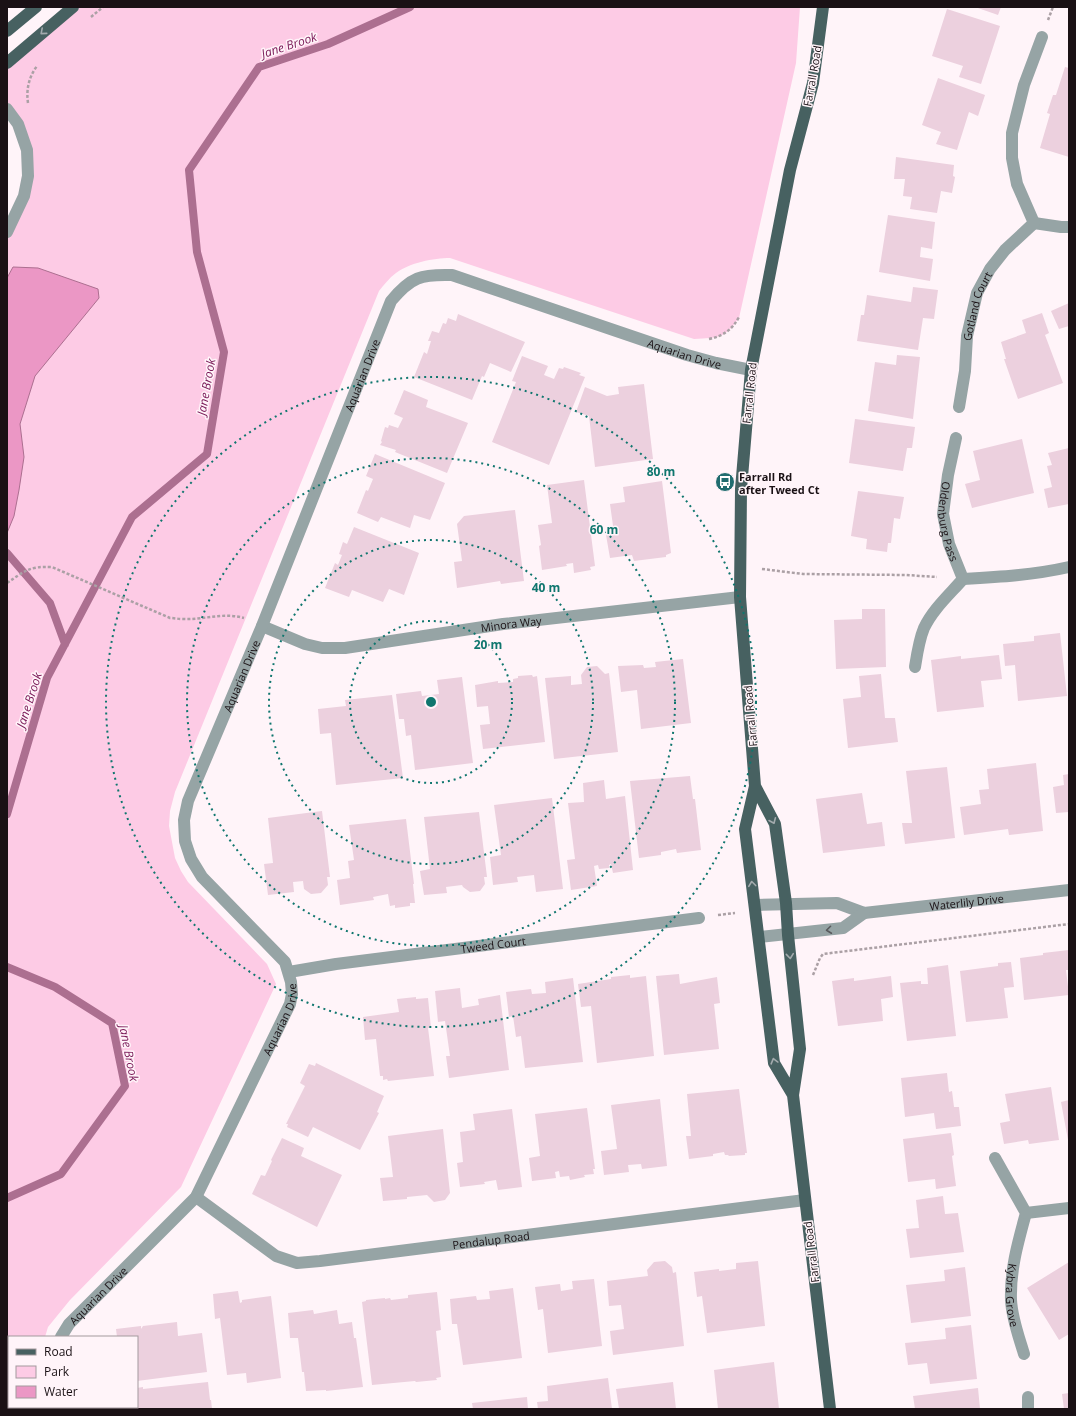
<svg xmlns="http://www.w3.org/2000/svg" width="1076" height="1416" viewBox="0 0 1076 1416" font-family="'Open Sans',sans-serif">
<rect width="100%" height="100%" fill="#fff4f9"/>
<path fill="#fdcbe5" d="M73,7H800L796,63L739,318C723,340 719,337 694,339L450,258C434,258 409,263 396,273C389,278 384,285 379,291L175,792L170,811L169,826L175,858L181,871L188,882L267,964L276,984L181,1187L70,1300L48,1327L45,1337H9V1407H43V1409H7V232L14,220L27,150L7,109V63Z"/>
<path fill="#eb97c5" stroke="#ac6f90" d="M13,267L38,268L98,289L99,298L35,376L20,424L24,457L19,490L14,516L7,533V278Z"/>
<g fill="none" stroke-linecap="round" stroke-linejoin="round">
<path stroke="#ac6f90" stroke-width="8" d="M7,553L50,603L65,644
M7,814L47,678L132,517L207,454L224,352L197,252L189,170L259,67L328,44L410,7
M7,967L55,987L112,1023L125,1086L61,1174L7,1198"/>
</g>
<path fill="#ecd0de" d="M975,7H1001L998,15Z
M947,9L1000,26L981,84L959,77L963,66L932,56Z
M1065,67L1069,68V157L1040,148L1050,114L1047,113L1053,95H1056Z
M938,78L985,95L978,116L969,112L957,150L936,144L941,132L922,125Z
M896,157L954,165L953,176L955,177L952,193L941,191L937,213L910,209L912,197L903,196L905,179H894Z
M888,215L935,222L932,249L921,247L920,257L933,259L930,281L879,272Z
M913,287L938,290L934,319L923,318L918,350L857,341L861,315H864L867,295L911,302Z
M1069,303V326L1059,329L1051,311Z
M1042,313L1049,333L1045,335L1063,383L1018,399L1004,359H1006L1001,342L1026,333L1022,320Z
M458,314L525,342L511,372L490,363L484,377L482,376L472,400L414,377L424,352L427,354L431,341H428L432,331L439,333L443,323L446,324L448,318L456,321Z
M897,355L920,357L913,419L868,411L875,362L896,365Z
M522,356L548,366L544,375L554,379L559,368L563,369L564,367L581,373L579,375L585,377L549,465L492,442L516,382L512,381Z
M644,384L653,459L595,467L589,416L576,412L585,387L607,396L619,394L618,387Z
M404,390L428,400L426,407L468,423L447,473L395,452L396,450L380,445L382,442L381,441L385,427L388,428L389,425L398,428L403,418L394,414Z
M855,419L915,427L912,448H907L903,471L849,463Z
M1022,439L1034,493L972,508L965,484L980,480L973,451Z
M1069,448V504L1048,508L1044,489L1052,487L1047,466L1052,465L1048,453Z
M375,454L445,483L430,520L414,515L410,528L381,517L378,522L357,513L366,490L368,491L373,479L366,476Z
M584,480L595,566L590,567L591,570L574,573L573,563L566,564L567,566L542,570L539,546L541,545L538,525L552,523L547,485Z
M662,481L671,553L666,555V557L634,561L632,555L610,558L606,535L614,533L610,504L625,502L623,487Z
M858,491L904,497L900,519L894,518L891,543H888L887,552L866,549L867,539L851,536Z
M515,510L524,581L501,584L500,581L457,588L454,562L462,561L457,524L464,516Z
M354,527L419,553L404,595L389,589L383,602L352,590L349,597L325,588L335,563L338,565L342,555L339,554L343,542L347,544Z
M862,609H885L886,667L836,669L834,620L862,619Z
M1060,633L1067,696L1018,701L1015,665L1005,666L1003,644L1034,641V636Z
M999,655L1002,679L981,681L984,707L937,712L931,660L961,656V659Z
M683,659L691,723L641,729L637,690L621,692L618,666L643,665L644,668L656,667L655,662Z
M597,666L605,674L609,673L618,752L554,759L545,678L571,676V685L582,684L581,675L587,667Z
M881,674L885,718H895L898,742L848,748L843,699L861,697L859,676Z
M532,675L533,677L537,676L545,742L483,749L480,725L490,724L488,706L477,707L475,685L498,681V683L513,682V679L518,678V676Z
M462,677L473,763L415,770L411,735L406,736L404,719H399L396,694L421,691L422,696L439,694L437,680Z
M392,695L403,778L336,785L331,733L320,734L318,709L346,706L345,700Z
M1036,763L1043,831L1009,835L1008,829L964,835L960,807L981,804L979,790L989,789L987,769Z
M947,767L955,838L905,844L902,823H912L906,771Z
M1069,774V812L1056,813L1053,787L1064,785L1063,775Z
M690,776L693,799H695L701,850L677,853L676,849L661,852V855L639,858L630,781Z
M604,780L606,799L625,796L633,870L613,873L611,864L609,865V868L599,869L598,865L594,866L597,886L571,890L567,860L575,859L568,803L584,802L583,783Z
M862,793L867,824L882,822L885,846L823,853L816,799Z
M552,798L563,889L536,892L534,875L517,877L518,882L493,885L490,857L501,855L494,805Z
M322,811L330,877H327L328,885L321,893L311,894L304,889L303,881L293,882L294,892L268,895L264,864L273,863L268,818Z
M479,812L487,877H484L485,884L480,891L470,892L463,887L462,885L446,887L447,893L424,895L420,871L430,869L424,817Z
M406,819L414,884H413L415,903H410V906L395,908V905L390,906L388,894L373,897L374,900L340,905L337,880L350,878L348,861L354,860L349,825Z
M1069,950V970H1066L1069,995L1024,1000L1020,958L1043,955V953Z
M1011,962L1014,987L1004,988L1008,1018L966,1022L960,971L998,966V963Z
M948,965L956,1036L907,1041L900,983L921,981V984H928L927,968Z
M679,974L680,984L717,977L720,1003L714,1004L719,1049L664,1055L656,976Z
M630,975V978L646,976L654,1056L597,1063L591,1006L581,1007L578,984L611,979V977Z
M891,976L893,997L881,999L883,1021L838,1026L832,981L854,978V981Z
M573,978L583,1062L525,1068L521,1036L516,1037L513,1016L509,1017L506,992L531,989L532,994L546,993L545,982Z
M460,988L462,1008L479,1005L478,999L500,995L509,1070L449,1078L446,1056H450L445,1021L438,1022L435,991Z
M416,997V999L428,998L431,1028H428L434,1076L388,1081L387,1079L383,1080V1076H380L376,1039L365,1040L363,1017L399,1012L397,999Z
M316,1063L384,1096L377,1112L379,1113L360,1150L313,1127L308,1137L287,1127L288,1124H286L305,1086L300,1083L309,1064L315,1066Z
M947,1073L949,1092L952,1091L954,1107H959L961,1126L936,1129L934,1113L905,1117L901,1078Z
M1051,1087L1059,1140L1029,1144L1028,1140L1004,1144L1000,1123L1010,1121L1005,1094Z
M739,1089L747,1153H745V1155L729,1156L728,1155H725L724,1152L713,1154V1156L689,1159L686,1136H691L687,1094Z
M660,1099L667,1166L642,1169L641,1164L628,1165L629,1172L604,1175L601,1151L617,1149L611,1105Z
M1069,1100V1140H1068L1061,1102Z
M587,1108L595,1169H593L594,1174L584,1175L585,1177L570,1180L569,1176L560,1177L559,1171L555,1172L556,1178L532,1181L529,1158L540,1156L535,1114Z
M512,1109L522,1187L498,1190L496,1180L484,1182L485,1184L460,1187L457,1163L463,1162L460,1132L475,1130L473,1114Z
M443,1129L450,1193L445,1200L434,1202L427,1195L407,1197V1199L383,1201L380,1178L393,1177L388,1136Z
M951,1133L954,1155L952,1156L956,1186L936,1189L935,1179L908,1182L903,1139Z
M282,1138L304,1148L301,1156L342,1175L317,1227L252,1194L261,1175L265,1176L272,1161L271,1160Z
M943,1196L945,1214L958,1213L964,1252L910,1258L906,1229L919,1228L916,1200Z
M665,1261L672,1267L673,1273L676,1272L684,1346L613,1355L610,1331L624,1329L621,1305L609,1306L607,1281L648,1276L647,1270L654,1262Z
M758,1261L765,1326L707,1333L702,1296L697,1297L694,1272L719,1269V1271L736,1269V1263Z
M1069,1262V1334L1059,1340L1027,1288Z
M965,1267L971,1316L911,1323L906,1285L945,1281L944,1270Z
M594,1279L602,1346L548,1353L543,1309L538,1310L535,1287L560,1284L561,1291L573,1289L572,1281Z
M513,1288L522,1358L463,1365L457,1324H452L450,1299L476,1296L477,1300L490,1299L489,1291Z
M238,1291L240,1303L242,1302V1300L271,1296L281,1378L247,1383L246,1373L227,1375L220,1318L215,1319L213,1294Z
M437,1292L441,1330L436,1331L441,1377L436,1378L437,1380L416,1382L415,1381L372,1385L362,1302L366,1301V1300L385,1298V1299L390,1298L391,1300L408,1298V1295Z
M313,1310L314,1314L337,1310L339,1324L352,1322L354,1338H356L363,1387L326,1391V1390L306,1391L304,1372H302L298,1338H290L288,1313Z
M177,1322L178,1336L202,1333L207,1372L137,1381V1337H117L116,1329L141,1326V1329L143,1326Z
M971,1325L977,1379L930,1384L927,1363L908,1365L905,1343L946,1339L945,1328Z
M774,1362L779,1409H718L714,1370Z
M608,1378L612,1409H538L537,1402L548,1401L547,1386Z
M208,1382L210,1400H211L212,1409H111V1407H137V1388L143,1387V1389Z
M673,1382L676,1409H619L616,1389Z
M978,1388L980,1409H915L913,1396Z
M1069,1393V1409H1064L1062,1394Z
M527,1397L528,1409H473L472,1403Z"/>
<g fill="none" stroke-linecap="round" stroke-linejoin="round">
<path stroke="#aba0a5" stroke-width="2.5" stroke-dasharray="3 2" stroke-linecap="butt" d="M91,17L103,7
M1048,20L1053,7
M28,103C26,89 29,77 37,66
M709,339C723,336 732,330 739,317
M762,569L803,574L906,575L937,577
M7,583C25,571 29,566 52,567L170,618C174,618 178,619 183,619C204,620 223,612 244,618
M718,915L735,913
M813,975L820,958L823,954L1069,924"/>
<g stroke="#96a4a5" stroke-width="12">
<path d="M7,109L18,124L27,150L28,176L24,196L7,232"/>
<path d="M1034,223L1061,227H1069"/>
<path id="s1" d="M959,407L965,371L967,336L977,293L990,269L1005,250L1034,223L1017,184L1012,158V133L1024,85L1042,37"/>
<path id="s2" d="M956,438L948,475L943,514L949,544L963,579C999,577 1034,575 1069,567"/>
<path id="s3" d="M262,626L305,644L322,648H345L503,624L740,597"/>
<path d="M915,667C917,654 919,640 924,628C933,609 950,594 963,579"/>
<path id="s4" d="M755,905L837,903L864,913L1069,890"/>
<path d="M759,937L843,928L864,913"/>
<path id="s5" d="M289,972L336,964L699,918"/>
<path id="s6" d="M995,1158L1026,1213C1018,1242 1010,1270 1011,1300C1012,1319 1019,1337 1024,1354"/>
<path id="s7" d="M196,1197L276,1256L297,1263L320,1261L805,1200"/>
<path d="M1026,1213L1069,1208"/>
<path id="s8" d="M61,1337L69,1324L196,1197L290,1004L292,994L291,982L285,962L202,877L191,859L185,841L184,820L188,801L262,626L391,301C411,277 421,274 452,275L687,355L716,363L751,370"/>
<path d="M1028,1397V1409"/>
<path d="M58,1407V1409"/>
</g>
<path stroke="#476161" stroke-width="12" d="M7,31L36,7
M7,63L73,7
M755,786L775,824L786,903L788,935L800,1049L793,1095L830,1409
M793,1095L774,1063L745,829L755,786L740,597L741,489L751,370L790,170L813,83L823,7"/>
</g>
<defs><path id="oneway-chevron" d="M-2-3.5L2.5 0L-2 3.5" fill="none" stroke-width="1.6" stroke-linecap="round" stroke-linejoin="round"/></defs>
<g stroke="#a3aaad">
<use href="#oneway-chevron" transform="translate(43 32) rotate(139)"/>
<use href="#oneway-chevron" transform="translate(773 821) rotate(67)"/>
<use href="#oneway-chevron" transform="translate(752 884) rotate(-97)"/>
<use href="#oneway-chevron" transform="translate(790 956) rotate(84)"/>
<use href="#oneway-chevron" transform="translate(774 1061) rotate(-105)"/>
</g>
<use stroke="#585a5d" href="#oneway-chevron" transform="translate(829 930) rotate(173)"/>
<g fill="none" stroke="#0f766e" stroke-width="2" stroke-dasharray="2 4">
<circle cx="431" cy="702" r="81"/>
<circle cx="431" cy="702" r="162"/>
<circle cx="431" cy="702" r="244"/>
<circle cx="431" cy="702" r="325"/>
</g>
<defs>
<symbol id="bus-disc" viewBox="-11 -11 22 22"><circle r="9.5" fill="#206c6f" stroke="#fff4f9"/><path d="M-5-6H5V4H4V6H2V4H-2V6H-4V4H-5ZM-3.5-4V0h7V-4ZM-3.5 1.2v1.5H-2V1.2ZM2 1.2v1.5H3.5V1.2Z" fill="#fff"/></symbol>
</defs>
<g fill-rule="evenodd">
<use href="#bus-disc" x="714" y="471" width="22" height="22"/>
</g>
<g text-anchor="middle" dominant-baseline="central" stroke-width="3" stroke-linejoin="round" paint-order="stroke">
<g font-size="11" fill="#1a1115" stroke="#fff4f9">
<text transform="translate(812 76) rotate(-80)">Farrall Road</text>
<text stroke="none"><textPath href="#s1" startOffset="103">Gotland Court</textPath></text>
<text stroke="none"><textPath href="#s8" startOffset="1507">Aquarian Drive</textPath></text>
<text stroke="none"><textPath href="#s8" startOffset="1112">Aquarian Drive</textPath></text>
<text transform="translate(749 393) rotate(-84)">Farrall Road</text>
<text stroke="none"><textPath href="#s2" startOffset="85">Oldenburg Pass</textPath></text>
<text stroke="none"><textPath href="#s3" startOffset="255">Minora Way</textPath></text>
<text stroke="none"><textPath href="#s8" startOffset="788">Aquarian Drive</textPath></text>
<text transform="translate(750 716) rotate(-95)">Farrall Road</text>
<text stroke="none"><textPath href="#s4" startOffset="214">Waterlily Drive</textPath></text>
<text stroke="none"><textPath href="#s5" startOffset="206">Tweed Court</textPath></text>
<text stroke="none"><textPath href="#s8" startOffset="392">Aquarian Drive</textPath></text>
<text stroke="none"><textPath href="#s7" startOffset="317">Pendalup Road</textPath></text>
<text transform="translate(811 1252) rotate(-97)">Farrall Road</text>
<text stroke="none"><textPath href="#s6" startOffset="147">Kybra Grove</textPath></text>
<text stroke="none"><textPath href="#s8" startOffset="56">Aquarian Drive</textPath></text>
</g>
<g font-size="11" font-weight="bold" fill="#1a1115" stroke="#fff4f9" text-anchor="start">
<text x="739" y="476">Farrall Rd<tspan x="739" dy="13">after Tweed Ct</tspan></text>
</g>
<g font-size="12" font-style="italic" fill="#7a1857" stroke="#fff4f9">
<text transform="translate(289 45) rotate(-18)">Jane Brook</text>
<text transform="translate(206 387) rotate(-80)">Jane Brook</text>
<text transform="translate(29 700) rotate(-72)">Jane Brook</text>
<text transform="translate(129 1053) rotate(79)">Jane Brook</text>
</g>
</g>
<circle cx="431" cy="702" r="6" fill="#0f766e" stroke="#fff4f9" stroke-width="2"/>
<g font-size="12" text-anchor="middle" font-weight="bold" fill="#0f766e" stroke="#fff4f9" stroke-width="3" stroke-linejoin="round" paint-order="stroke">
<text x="661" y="476">80 m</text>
<text x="604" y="534">60 m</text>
<text x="546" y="592">40 m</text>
<text x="488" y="649">20 m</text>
</g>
<rect width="1076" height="1416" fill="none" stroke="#1a1115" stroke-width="16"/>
<rect x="8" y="1336" width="130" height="72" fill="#fff4f9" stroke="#a3999e"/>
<rect x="16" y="1349" width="20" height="6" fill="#476161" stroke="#a3999e"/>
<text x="44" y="1356" font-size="12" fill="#1a1115">Road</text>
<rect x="16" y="1366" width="20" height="12" fill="#fdcbe5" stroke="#a3999e"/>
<text x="44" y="1376" font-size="12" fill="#1a1115">Park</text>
<rect x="16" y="1386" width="20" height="12" fill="#eb97c5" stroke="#a3999e"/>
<text x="44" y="1396" font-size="12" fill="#1a1115">Water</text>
</svg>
